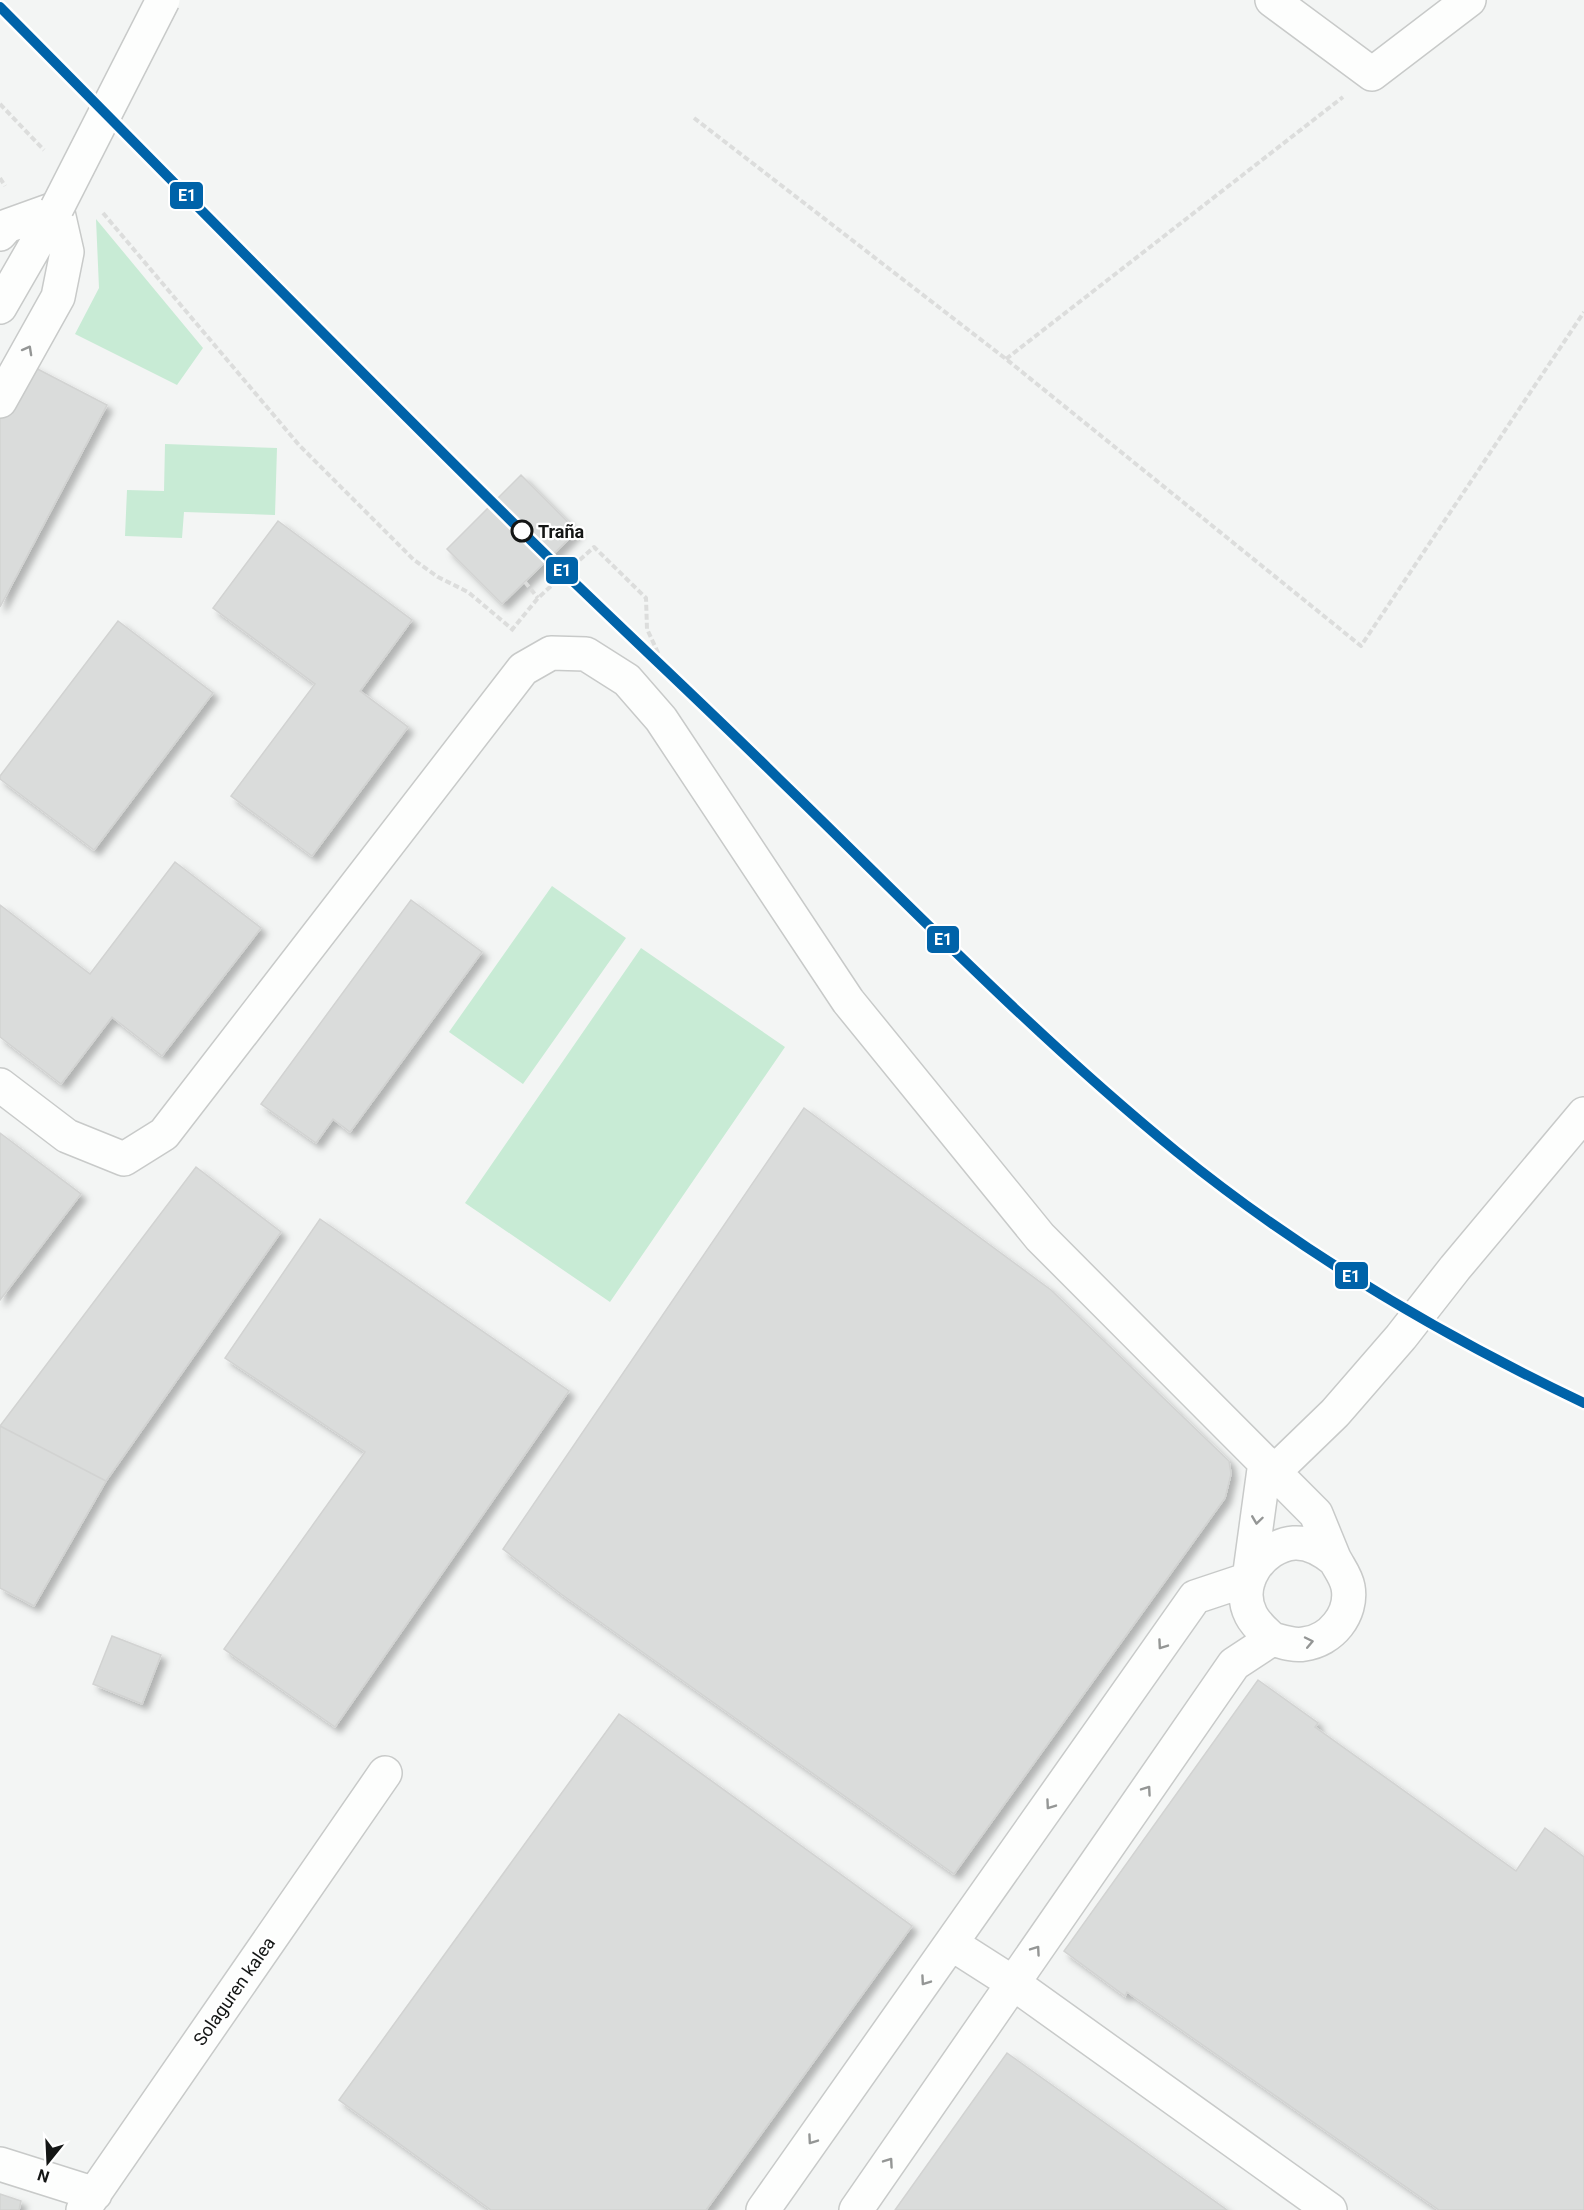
<svg xmlns="http://www.w3.org/2000/svg" width="1584" height="2210" viewBox="0 0 1584 2210" font-family="Roboto,sans-serif">
<defs>
<filter id="shadow"><feDropShadow dx="5.5" dy="5.5" stdDeviation="3" flood-color="#0004"/></filter>
</defs>
<rect width="100%" height="100%" fill="#f3f5f4"/>
<path fill="#c8ebd5" d="M96,219L203,348L177,385L75,334L99,288Z
M165,444L277,448L275,515L184,512L182,538L125,536L127,490L164,491Z
M552,886L626,938L523,1084L449,1032Z
M641,948L785,1047L610,1302L465,1203Z"/>
<path fill="#dadcdb" stroke="#d2d3d2" stroke-width="1.5" filter="url(#shadow)" d="M26,363L107,405L0,607V411Z
M521,475L577,531L502,604L447,549Z
M278,521L412,620L360,691L408,727L312,856L231,796L315,684L213,608Z
M118,621L213,693L94,850L0,779V776Z
M175,862L261,928L162,1056L112,1017L61,1084L0,1037V905L90,974Z
M411,900L482,952L350,1132L333,1119L316,1143L261,1104Z
M804,1108L1051,1290L1229,1461L1231,1474L1225,1498L954,1874L561,1594L503,1549Z
M0,1133L81,1194L0,1300Z
M196,1167L281,1232L106,1481L0,1426Z
M320,1219L569,1391L335,1727L224,1649L365,1452L225,1358Z
M0,1426L106,1481L34,1606L0,1588Z
M112,1636L161,1655L142,1704L93,1684Z
M1258,1680L1318,1723L1315,1727L1516,1871L1545,1828L1584,1857V2210H1439L1127,1992L1125,1996L1064,1951Z
M619,1714L912,1926L706,2210H491L339,2100Z
M1007,2053L1227,2210H895Z
M0,2194L21,2201L19,2210H0Z"/>
<g fill="none" stroke-linecap="round" stroke-linejoin="round">
<defs>
<path id="minor" d="M1272,0L1372,74L1469,0
M0,234L7,226L57,208
M0,307L57,208
M0,401L58,297L67,252L57,208
M0,1085L67,1136L124,1159L164,1134L523,669L551,653L586,654L627,680L661,719L848,1001L1040,1237L1316,1514C1322,1529 1328,1543 1334,1558C1339,1568 1346,1576 1348,1587C1353,1614 1331,1641 1304,1644C1294,1646 1283,1642 1272,1639L1234,1664L856,2210
M1275,1471L1335,1413L1401,1337L1455,1268L1584,1114
M1272,1639C1264,1631 1256,1625 1251,1615C1235,1584 1261,1546 1294,1543C1310,1542 1323,1550 1335,1560
M952,1944L1013,1983L1330,2210
M0,2164L95,2194
M83,2210L385,1773
M763,2210L1195,1597L1249,1579L1265,1462"/>
</defs>
<use href="#minor" stroke="#c8cac9" stroke-width="36"/>
<path stroke="#dcdddc" stroke-width="4" stroke-dasharray="6 3" stroke-linecap="butt" d="M0,104L44,150
M694,118L1006,359L1361,646L1584,312
M0,178L5,186
M103,213L299,445L414,560L438,577L468,592L512,629
M1006,359L1343,97
M525,582L538,598
M511,631L538,598L594,547L646,598L647,629L660,657"/>
<use href="#minor" stroke="#fdfefd" stroke-width="33"/>
<defs>
<path id="minor-bridge" d="M57,208L163,0"/>
</defs>
<use href="#minor-bridge" stroke="#c8cac9" stroke-width="36" stroke-linecap="butt"/>
<use href="#minor-bridge" stroke="#fdfefd" stroke-width="33"/>
<defs>
<path id="rail-1" d="M0,7C183,191 364,377 549,558C626,633 704,705 780,780C910,906 1036,1037 1177,1152C1300,1252 1441,1335 1584,1403"/>
</defs>
<use href="#rail-1" stroke="#fff" stroke-width="15"/>
<use href="#rail-1" stroke="#0063a9" stroke-width="10"/>
</g>
<defs><path id="oneway-chevron" d="M-2-3.5L2.5 0L-2 3.5" fill="none" stroke-width="1.6" stroke-linecap="round" stroke-linejoin="round" transform="scale(1.5)"/></defs>
<g stroke="#949695">
<use href="#oneway-chevron" transform="translate(28 350) rotate(-61)"/>
<use href="#oneway-chevron" transform="translate(1257 1520) rotate(98)"/>
<use href="#oneway-chevron" transform="translate(1309 1642) rotate(-12)"/>
<use href="#oneway-chevron" transform="translate(1162 1645) rotate(125)"/>
<use href="#oneway-chevron" transform="translate(1147 1790) rotate(-55)"/>
<use href="#oneway-chevron" transform="translate(1050 1805) rotate(125)"/>
<use href="#oneway-chevron" transform="translate(1036 1950) rotate(-55)"/>
<use href="#oneway-chevron" transform="translate(925 1981) rotate(125)"/>
<use href="#oneway-chevron" transform="translate(812 2140) rotate(125)"/>
<use href="#oneway-chevron" transform="translate(889 2162) rotate(-55)"/>
</g>
<circle fill="#fff" stroke="#141615" stroke-width="3" cx="522" cy="531" r="10"/>
<g text-anchor="middle" dominant-baseline="central" stroke-width="4.5" stroke-linejoin="round" paint-order="stroke">
<g font-size="18" font-weight="bold" fill="#141615" stroke="#fff" text-anchor="start">
<text x="538" y="531">Traña</text>
</g>
<g font-size="18" fill="#141615" stroke="#fff">
<text transform="translate(234 1991) rotate(-55)">Solaguren kalea</text>
</g>
</g>
<g stroke="#fff" stroke-width="2">
<rect x="169" y="181" width="35" height="29" rx="6" fill="#0063a9"/>
<rect x="545" y="556" width="34" height="29" rx="6" fill="#0063a9"/>
<rect x="926" y="925" width="34" height="29" rx="6" fill="#0063a9"/>
<rect x="1334" y="1261" width="35" height="29" rx="6" fill="#0063a9"/>
</g>
<g font-size="16" text-anchor="middle" font-weight="bold" fill="#fff">
<text x="187" y="201">E1</text>
<text x="562" y="576">E1</text>
<text x="943" y="945">E1</text>
<text x="1351" y="1282">E1</text>
</g>
<g transform="translate(48 2162) rotate(198)" stroke="#ffffff" stroke-width="4.5" paint-order="stroke">
<path d="M0-4.5L10 22L0 15L-10 22Z" fill="#141615"/>
<text y="-9" font-size="16" font-weight="bold" text-anchor="middle" fill="#141615">N</text>
</g>
</svg>
